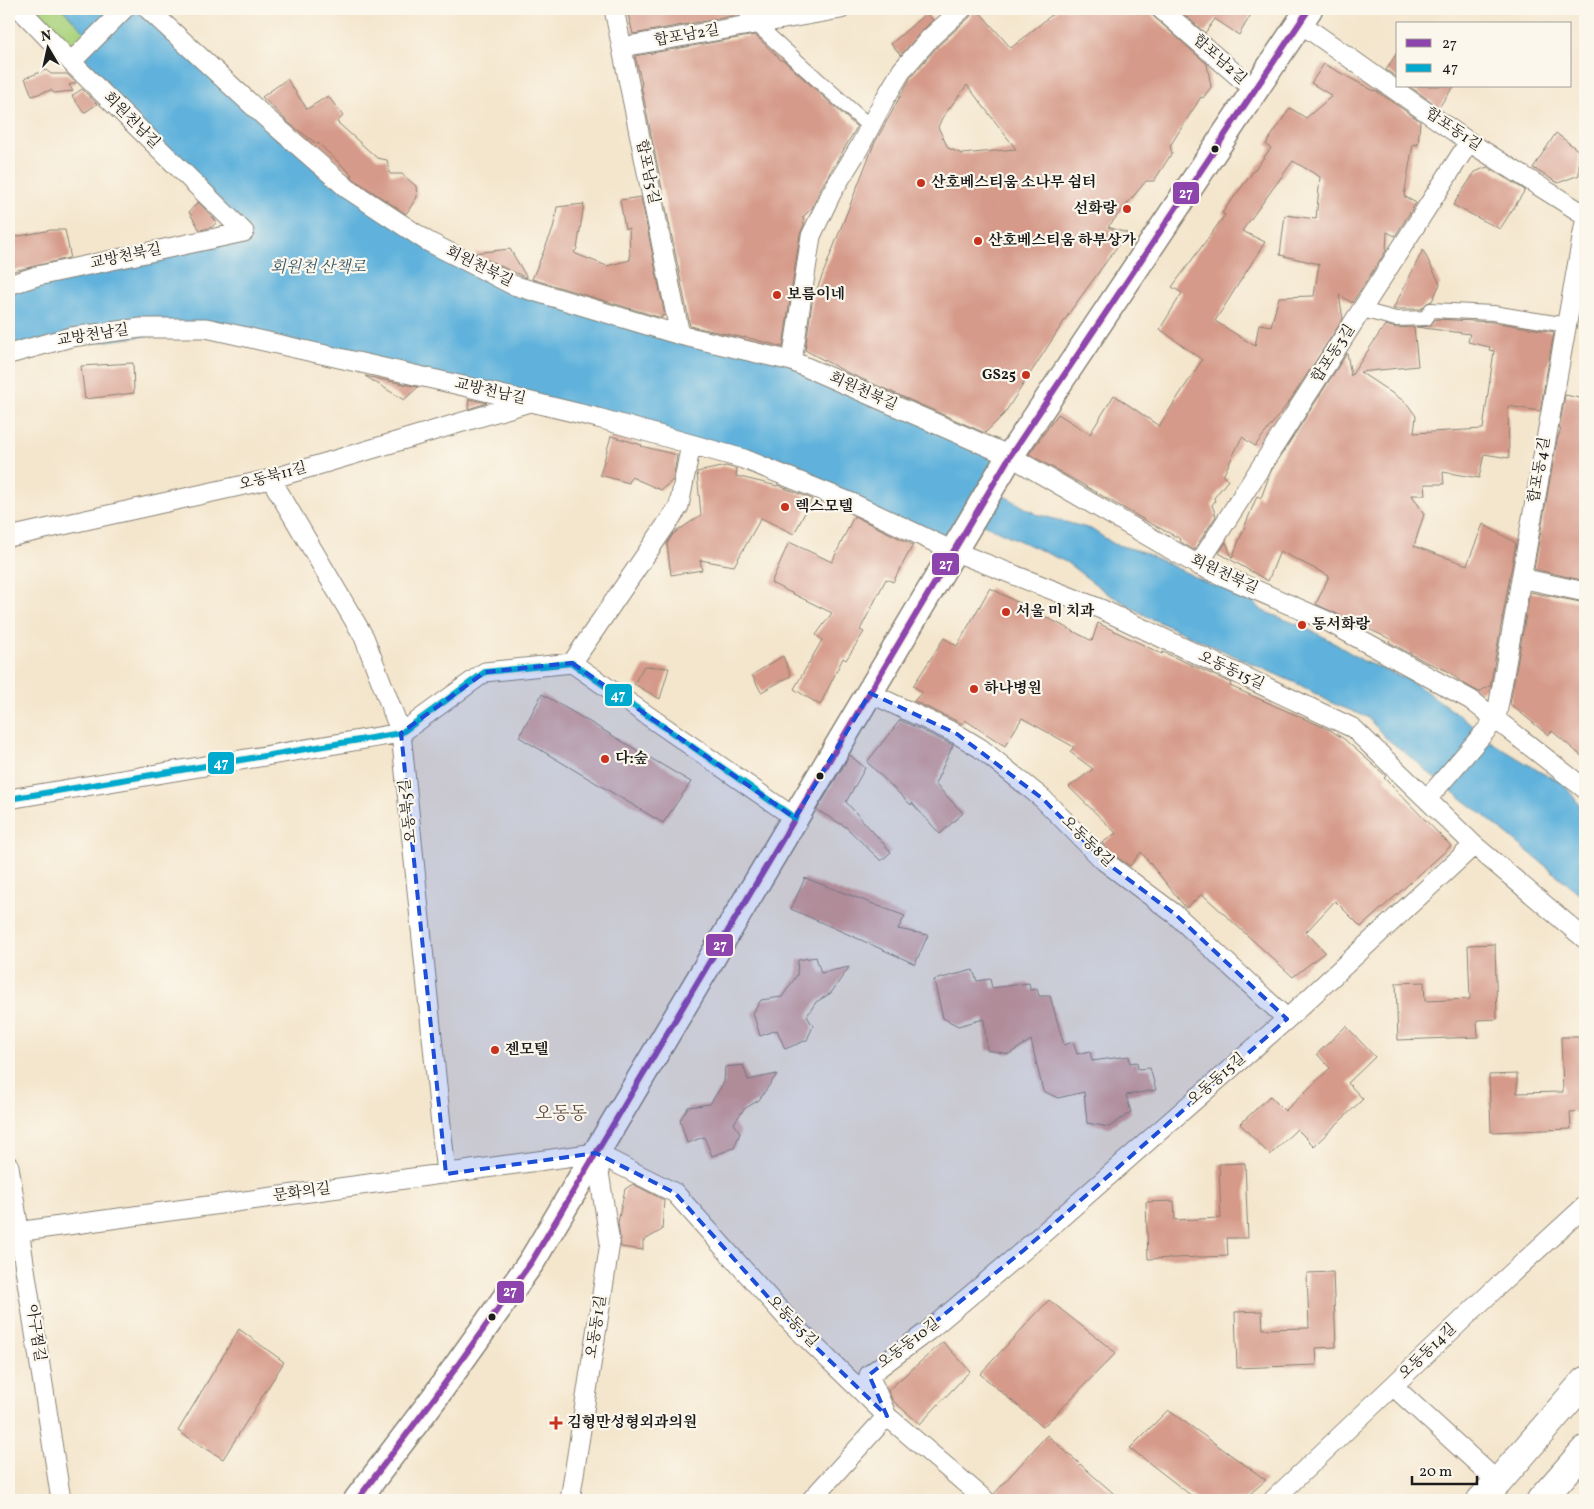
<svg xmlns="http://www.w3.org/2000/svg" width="1594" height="1509" viewBox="0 0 1594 1509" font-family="Vollkorn,'Noto Serif KR',serif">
<rect width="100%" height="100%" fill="#fbf7ec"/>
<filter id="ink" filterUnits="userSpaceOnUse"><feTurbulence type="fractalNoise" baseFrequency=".02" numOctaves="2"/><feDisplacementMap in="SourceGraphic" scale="10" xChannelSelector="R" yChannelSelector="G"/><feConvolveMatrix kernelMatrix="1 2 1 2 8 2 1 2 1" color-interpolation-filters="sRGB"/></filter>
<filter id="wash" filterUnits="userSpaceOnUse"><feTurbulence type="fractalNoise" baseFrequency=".0096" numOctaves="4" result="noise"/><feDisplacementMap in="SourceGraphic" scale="20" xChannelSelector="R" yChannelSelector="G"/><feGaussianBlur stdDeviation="1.12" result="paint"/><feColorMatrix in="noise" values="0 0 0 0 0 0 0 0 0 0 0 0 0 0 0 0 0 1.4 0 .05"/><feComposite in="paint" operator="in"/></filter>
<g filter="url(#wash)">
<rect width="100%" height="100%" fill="#f4e6cd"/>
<path fill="#abd47f" stroke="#64784e" d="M20,9H124L71,62Z"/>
<path fill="#61b2dc" stroke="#3e677c" d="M63,9H106L114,19L124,9H148L334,179L513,285L792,361L1010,456L990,490L1010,499L1036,514L1091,529L1114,544L1143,552L1212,585L1243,593L1263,611L1299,625L1324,637L1365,662L1410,680L1470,723L1491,742L1542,773L1562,782L1585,812V898L1477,810L1437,780L1417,762L1386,738L1367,717L1332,703L1300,685L1150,618L1107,593L1066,562L983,524L953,551L744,459L206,328L9,354V286L243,232L71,62L92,41Z"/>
<g id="blocks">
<path fill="#d59a89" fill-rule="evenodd" d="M627,9H735L738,15L633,34Z
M973,9H977L1011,48L1059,9H1150L1151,13L1154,17L1207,64L1211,87L1203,98L1201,97L1170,146L1172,153L1154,181H1146L1108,227L1127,233L1072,309L1004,414L985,433L844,371L805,350L814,290L815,294L874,144L911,77L938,46L970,17ZM967,85L1016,149L962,154L948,148L938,127L942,118Z
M1178,9H1254L1239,35L1215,19L1205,33Z
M926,13L933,20L922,31L901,55L891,44Z
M755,35L782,61L783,60L857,127L822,186L812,208L803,217L804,225L800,234L783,347L745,337V338L690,326L641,85L642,84L635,56Z
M1398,51V78L1386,70Z
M1324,64L1374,91L1375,90L1420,121L1418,145L1413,144L1404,196L1416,203L1395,236L1387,232L1386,251L1352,303L1339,294L1343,319L1289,402L1255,446L1242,437L1223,476L1228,480L1214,498L1215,501L1212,505L1216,516L1194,550L1181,542L1179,538L1148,522L1029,454L1058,414L1090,434L1114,395L1159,426L1202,360L1160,329L1182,293L1172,287L1225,215L1222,213L1271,148L1266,144L1290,108L1306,118L1332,96L1311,83ZM1293,161L1320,177L1316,219L1285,215L1280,255L1319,264L1314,296L1279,297L1271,326L1259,324L1255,346L1215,321L1265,242L1242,231Z
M46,70L51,74H67L76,83L69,85L73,91L54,93L51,90L32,96L25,78Z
M287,79L307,109L328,96L343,116L337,122L377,158L387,160L390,174H402L416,186L417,197L406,214L355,180L350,176L352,175L318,143L317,144L290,124L262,97Z
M1409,86H1454L1439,107Z
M82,89L97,104L84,113L72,96Z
M1556,133L1579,151V175L1558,183L1533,168Z
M1487,167L1525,190L1500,229L1453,205L1475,172Z
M641,197L665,316L662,315V318L532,279L553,229L557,207L584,204L577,249L574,252L576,254L607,266L630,260L629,228L625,229L620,200Z
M198,202L217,222L212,227L200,230L189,212Z
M51,230H65L70,254L69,258L9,272V238Z
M510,249L527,278L507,269L474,253Z
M1423,250L1440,284L1432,301L1427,303L1421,309H1393Z
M1436,319L1492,322L1554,332L1540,411L1508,406L1509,458L1484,454L1479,478L1443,472L1444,484H1425L1426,495H1412L1424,514L1414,546L1467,565L1483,524L1516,543L1490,687L1489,686L1479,692L1461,682L1448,671L1426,662L1389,642L1390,639L1316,604L1329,576L1280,551L1268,581L1219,553L1226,542L1232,558L1257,496L1261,498L1271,471L1347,353L1351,376L1385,325L1396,328L1414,327L1418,366L1360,372L1401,399L1408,405L1416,416L1414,433L1483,429L1494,351L1489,350L1490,347L1468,342L1470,334L1416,327L1430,326Z
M133,363L134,393L85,399L81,366Z
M365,376L379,379L418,387L404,400Z
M1565,395L1585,399V581L1534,569L1557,440L1561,429H1559Z
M469,399L487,403L468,409Z
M611,436L642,445L641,446L677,455L673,480L661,490L631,477L629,483L600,475Z
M726,466L737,469L736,476L777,486V485L812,499L794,534L761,518L734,566L700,560L702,570L671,575L667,544L673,534L701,515L697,472Z
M854,516L913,545L893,582L886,579L860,630L864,632L846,660L843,658L820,705L794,689L822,640L816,635L832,613L771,583L789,542L832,562Z
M990,588L1092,641L1098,623L1162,654L1163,652L1231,683L1230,686L1330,730L1344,739L1386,776L1384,778L1451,846L1361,927L1335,901L1306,932L1325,952L1293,977L1202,894L1186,908L1141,852L1130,866L1111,853L1102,843L1116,833L1069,787L1093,769L1070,752L1074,747L1022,718L1005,746L965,720L963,724L914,701L922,692L913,686L944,638L957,646Z
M1530,592L1585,603V759L1552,731L1548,735L1510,704Z
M783,656L791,676L761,692L752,675Z
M644,666L669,668L660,699L634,684Z
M542,694L691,782L663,823L519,737Z
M900,720L953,745L935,784L963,813L940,834L912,803L911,805L867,762Z
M850,755L865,768L846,802L891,852L881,861L846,827L817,810Z
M805,878L905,916L898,929L928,935L915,964L791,909Z
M1495,944L1497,1019L1477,1020L1478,1037L1398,1040L1396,983L1424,982L1425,1001L1470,999L1468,945Z
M816,957L821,973L849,967L831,993L816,1002L807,1016L813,1026L807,1040L785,1049L777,1030L760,1036L753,1013L761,1000L782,997L797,975L798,960Z
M973,970L977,981L990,979L992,988L1029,983L1030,990L1037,989L1039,996H1050L1064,1045L1073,1042L1077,1054L1090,1051L1092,1061L1129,1056L1130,1063L1137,1062L1138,1069L1150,1068L1156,1090L1126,1095L1131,1112L1109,1127L1087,1123L1084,1092L1058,1098L1043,1091L1031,1040L1009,1054L987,1050L984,1019L958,1026L943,1018L934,980Z
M1346,1026L1375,1057L1348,1083L1363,1099L1314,1146L1297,1129L1270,1155L1240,1124L1270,1096L1285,1111L1330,1068L1317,1054Z
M1561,1037H1585V1111L1570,1112L1571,1129L1491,1132L1489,1075L1517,1074V1093L1563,1092Z
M743,1065L748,1080L777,1074L759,1100L744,1109L734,1123L740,1133L734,1148L712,1156L704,1137L687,1143L680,1120L688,1107L710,1104L724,1082L725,1067Z
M1245,1163L1248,1238H1227L1228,1256L1148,1259L1146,1202L1174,1201L1175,1220L1221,1218L1219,1164Z
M633,1184L664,1200L662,1230L643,1241V1250L621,1247L618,1222L625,1189Z
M1333,1272L1336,1347L1316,1348L1317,1365L1237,1368L1235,1312L1262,1311L1263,1329L1309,1328L1307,1273Z
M1049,1300L1116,1353L1043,1427L980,1374Z
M239,1329L284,1362L223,1459L178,1431Z
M943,1342L970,1371L920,1424L893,1401L888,1390Z
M1168,1410L1266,1480L1243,1500H1197L1130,1448Z
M1047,1435L1121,1500H996L994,1494Z"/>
</g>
</g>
<g filter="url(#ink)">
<use href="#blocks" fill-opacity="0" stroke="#888174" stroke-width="1"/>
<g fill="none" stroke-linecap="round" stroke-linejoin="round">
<defs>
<path id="pedestrian" d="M744,9L756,24L870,127
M1362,310L1396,319L1426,318L1431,310L1493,313L1567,325"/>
<path id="minor" d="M20,9L71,62L244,232
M148,9L264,116L348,189L427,241L513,285L680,335L792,361L1010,456L1198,565L1327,621L1471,700L1585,789
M614,9L680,335
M1161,9L1255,91
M1300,23L1469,142L1585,215
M622,47L841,9
M71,62L124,9
M9,285L37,276L244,232
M9,354L71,337L141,328H206L468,387L598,418L744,459L852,503L953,551L1101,609L1353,728L1474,845
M792,361L811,236L832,192L859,148L883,102L902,70L930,38L962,9
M271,479L364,637L401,733L446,1174
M9,537L271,479L530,402
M1198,565L1469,142
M1521,578L1585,592
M572,663L679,506L691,444
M870,693L957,734L980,748L1043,799L1104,861L1176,915L1287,1019
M9,799L401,733L485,672L572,663L795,818
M1427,799L1496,719L1585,222
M596,1153L675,1193L793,1325L887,1416L985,1500
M9,1166L61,1500
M9,1233L596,1153
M1393,1386L1498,1482
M570,1500L610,1243L596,1153
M811,1500L887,1416L869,1375L928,1331L1024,1250L1287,1019L1474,845L1585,939
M1273,1500L1500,1284L1585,1206"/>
<path id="secondary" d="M357,1500L435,1397L532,1261L1010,456L1309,9"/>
<path id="primary" d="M1481,1500L1498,1482L1585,1381
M1541,1500L1585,1450"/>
</defs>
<use href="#pedestrian" stroke="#888174" stroke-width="16"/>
<use href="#minor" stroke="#888174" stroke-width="21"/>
<use href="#secondary" stroke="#888174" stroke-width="29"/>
<use href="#primary" stroke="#888174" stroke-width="30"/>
<use href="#pedestrian" stroke="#fff" stroke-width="14"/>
<use href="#minor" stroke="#fff" stroke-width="19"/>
<use href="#secondary" stroke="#fff" stroke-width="26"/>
<use href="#primary" stroke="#fff" stroke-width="28"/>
<defs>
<path id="bus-1" d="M357,1500L435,1397L532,1261L1010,456L1309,9"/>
<path id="bus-2" d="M9,799L401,733L485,672L572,663L795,818"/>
</defs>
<use href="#bus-1" stroke="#fbf7ec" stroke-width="10"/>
<use href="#bus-2" stroke="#fbf7ec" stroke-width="10"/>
<use href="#bus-1" stroke="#8e44ad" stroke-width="6"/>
<use href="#bus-2" stroke="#00a9ce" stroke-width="6"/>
</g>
</g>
<path fill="#1d4ed8" fill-opacity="0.2" stroke="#1d4ed8" stroke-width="4" stroke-dasharray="10 6" stroke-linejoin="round" d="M572,663L795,818L870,693L957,734L1043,799L1104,861L1176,915L1287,1019L1024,1250L869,1375L887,1416L793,1325L675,1193L596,1153L446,1174L401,733L485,672Z"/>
<g fill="#1c1c1c" stroke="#fbf7ec" stroke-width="2">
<circle cx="1215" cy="149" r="4.5"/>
<circle cx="820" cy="776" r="4.5"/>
<circle cx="492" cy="1317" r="4.5"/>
</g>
<g fill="#c8321e" stroke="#fbf7ec" stroke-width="2">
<circle cx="921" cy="183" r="5"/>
<circle cx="1127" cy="209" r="5"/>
<circle cx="978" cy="241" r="5"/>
<circle cx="777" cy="295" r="5"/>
<circle cx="1026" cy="375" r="5"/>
<circle cx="785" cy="507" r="5"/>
<circle cx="1006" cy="612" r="5"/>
<circle cx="1302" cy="625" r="5"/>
<circle cx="974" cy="689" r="5"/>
<circle cx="605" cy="759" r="5"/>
<circle cx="495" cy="1050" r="5"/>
<path d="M553.5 1415.5h5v5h5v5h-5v5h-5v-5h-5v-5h5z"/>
</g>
<g text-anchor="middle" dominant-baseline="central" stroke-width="4.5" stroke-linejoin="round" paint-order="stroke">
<g font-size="15" fill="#1c1c1c" stroke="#fbf7ec">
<text transform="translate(687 36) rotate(-10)">합포남2길</text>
<text transform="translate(1219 60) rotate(42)">합포남2길</text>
<text transform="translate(131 121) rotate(45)">회원천남길</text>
<text transform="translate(1453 130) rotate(34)">합포동1길</text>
<text transform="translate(647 172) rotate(78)">합포남5길</text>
<text transform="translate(126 257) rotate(-12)">교방천북길</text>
<text transform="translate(479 267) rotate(26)">회원천북길</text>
<text transform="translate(93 336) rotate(-9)">교방천남길</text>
<text transform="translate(1334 354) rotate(-57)">합포동3길</text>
<text transform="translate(490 392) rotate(13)">교방천남길</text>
<text transform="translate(863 392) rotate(24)">회원천북길</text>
<text transform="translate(1540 470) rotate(-80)">합포동4길</text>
<text transform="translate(273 477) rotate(-15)">오동북11길</text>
<text transform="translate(1224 575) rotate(25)">회원천북길</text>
<text transform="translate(1231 671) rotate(25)">오동동15길</text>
<text transform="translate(409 811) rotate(-96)">오동북5길</text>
<text transform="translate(1087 842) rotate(44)">오동동8길</text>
<text transform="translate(1217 1080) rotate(-41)">오동동15길</text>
<text transform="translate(302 1193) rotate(-8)">문화의길</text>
<text transform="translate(792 1322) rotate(46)">오동동5길</text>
<text transform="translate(597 1327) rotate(-81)">오동동1길</text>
<text transform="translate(35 1333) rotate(81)">아구찜길</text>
<text transform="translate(909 1344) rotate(-37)">오동동10길</text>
<text transform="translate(1428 1352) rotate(-44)">오동동14길</text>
</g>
<g font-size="15" font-weight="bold" fill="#1c1c1c" stroke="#fbf7ec" text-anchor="start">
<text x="931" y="183">산호베스티움 소나무 쉼터</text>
<text x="1117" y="209" text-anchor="end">선화랑</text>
<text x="988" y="241">산호베스티움 하부상가</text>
<text x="787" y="295">보름이네</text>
<text x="1016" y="375" text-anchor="end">GS25</text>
<text x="795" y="507">렉스모텔</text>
<text x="1016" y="612">서울 미 치과</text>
<text x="1312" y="625">동서화랑</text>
<text x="984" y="689">하나병원</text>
<text x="615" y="759">다:숲</text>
<text x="505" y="1050">젠모텔</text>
<text x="567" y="1423">김형만성형외과의원</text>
</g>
<g font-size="16" font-style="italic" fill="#385869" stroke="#fbf7ec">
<text x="318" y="268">회원천 산책로</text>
</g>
<g font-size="18" fill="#5d4842" stroke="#fbf7ec">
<text x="561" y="1114">오동동</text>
</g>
</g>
<g stroke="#fbf7ec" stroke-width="2">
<rect x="1172" y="181" width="28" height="24" rx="5" fill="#8e44ad"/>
<rect x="931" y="552" width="29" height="24" rx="5" fill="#8e44ad"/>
<rect x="604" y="683" width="29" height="24" rx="5" fill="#00a9ce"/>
<rect x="207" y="751" width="28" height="24" rx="5" fill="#00a9ce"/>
<rect x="705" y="933" width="29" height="24" rx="5" fill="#8e44ad"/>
<rect x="496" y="1280" width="29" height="24" rx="5" fill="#8e44ad"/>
</g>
<g font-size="14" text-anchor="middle" font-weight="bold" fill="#fff">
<text x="1186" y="198">27</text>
<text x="946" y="569">27</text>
<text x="618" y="700">47</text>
<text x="221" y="768">47</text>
<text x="720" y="950">27</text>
<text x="510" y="1296">27</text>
</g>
<rect width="1594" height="1509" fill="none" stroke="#fbf7ec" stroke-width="30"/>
<rect x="1396" y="22" width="175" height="65" fill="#fbf7ec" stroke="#a29f99"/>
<rect x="1406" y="39" width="25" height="8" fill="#8e44ad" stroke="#a29f99"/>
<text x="1442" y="48" font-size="15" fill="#1c1c1c">27</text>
<rect x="1406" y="64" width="25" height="8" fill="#00a9ce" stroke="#a29f99"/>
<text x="1442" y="72" font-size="15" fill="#1c1c1c">47</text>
<g transform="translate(48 48) rotate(351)" stroke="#fbf7ec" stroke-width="4" paint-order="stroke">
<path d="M0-4L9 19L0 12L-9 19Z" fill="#1c1c1c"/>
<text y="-8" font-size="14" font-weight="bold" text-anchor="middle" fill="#1c1c1c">N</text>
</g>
<path d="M1412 1476v8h65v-8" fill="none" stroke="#1c1c1c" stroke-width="2.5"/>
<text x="1419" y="1476" font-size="15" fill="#1c1c1c" stroke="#fbf7ec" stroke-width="4" paint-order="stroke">20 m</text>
</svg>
